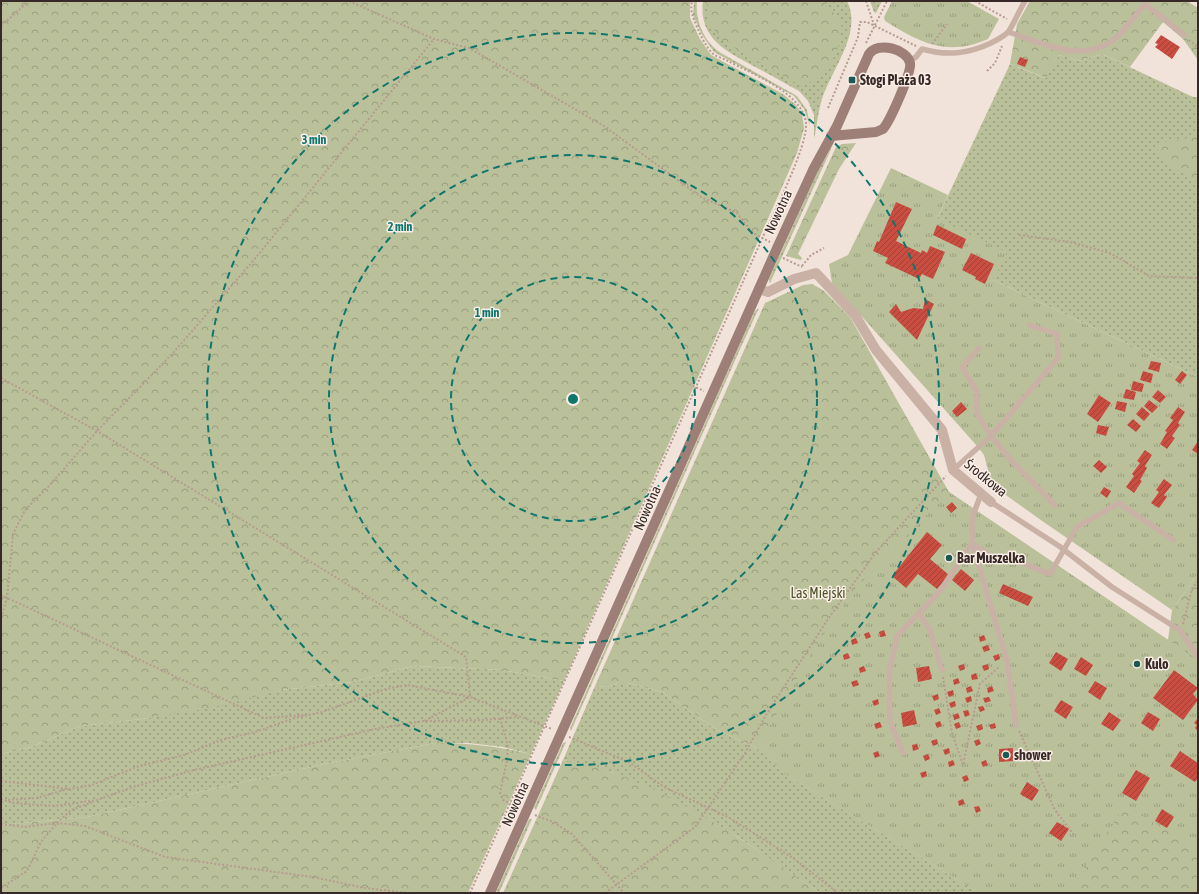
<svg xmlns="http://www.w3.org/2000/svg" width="1199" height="894" viewBox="0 0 1199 894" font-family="'Asap Condensed',sans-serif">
<defs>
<pattern id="grass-dots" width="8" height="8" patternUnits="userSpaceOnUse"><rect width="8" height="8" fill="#bac19a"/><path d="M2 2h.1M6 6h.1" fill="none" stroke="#989d7e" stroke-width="1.8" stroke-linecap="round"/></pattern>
<pattern id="forest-crowns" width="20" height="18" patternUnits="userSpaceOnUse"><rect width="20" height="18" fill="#bac19a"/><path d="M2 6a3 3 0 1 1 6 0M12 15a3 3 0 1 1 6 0" fill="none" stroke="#989d7e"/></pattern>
<pattern id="park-tufts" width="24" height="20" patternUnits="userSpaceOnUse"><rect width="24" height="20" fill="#bac19a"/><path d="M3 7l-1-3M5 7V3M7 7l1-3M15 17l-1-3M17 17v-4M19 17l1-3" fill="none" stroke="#989d7e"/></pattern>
<pattern id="building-hatch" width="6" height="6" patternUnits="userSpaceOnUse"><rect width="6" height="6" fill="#c94e41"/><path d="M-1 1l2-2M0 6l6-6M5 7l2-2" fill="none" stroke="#a44136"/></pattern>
</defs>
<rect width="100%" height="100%" fill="#f2e3da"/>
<path fill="url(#grass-dots)" d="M694,1H697C695,21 704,42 721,53L797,96L807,110L810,126L804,109L794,96L714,52L702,35L693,15Z
M703,1H847C863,32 832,69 822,99C818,112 817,126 814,139V115L808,101L799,91C786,84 772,76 759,69C730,53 698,41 703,1Z
M870,1H882L876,13L874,12Z
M1102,54L1193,97H1198V377L993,280L937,219L1010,64L1045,78L1059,55L1080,61Z
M833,145L770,283L769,279L818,171Z
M759,308L741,347L571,731L570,728L749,324L755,311Z
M413,666L502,670L564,681L531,754L503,747L468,743H435L324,764L87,817L1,825V754L31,747L81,726L142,719L282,690L353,682Z
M618,683H628L662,692L717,730L757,748L785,774L979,893H820L738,837L613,773L563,760L595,686L608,687Z
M566,742L536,810L534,808L563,743Z
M529,819H532L499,893H496Z"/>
<path fill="url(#forest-crowns)" d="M1,1H690V18L700,39L711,55L783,94L796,105L802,114L804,128L797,153L564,681L502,670L413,666L353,682L282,690L210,708L142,719L81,726L31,747L1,754Z
M707,1H823L832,10L842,27C840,52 827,82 799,85L721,40L709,22Z
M1030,1H1187L1198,8V60L1183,39L1163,22L1130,67L1102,54L1080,61L1059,55L1046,78L1010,64L1017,24Z
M1198,129V183L1161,160L1156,145L1167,141L1184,140Z
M856,143L839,169L798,254L802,258L801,260L786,256L836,147L842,144Z
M812,284L823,290L850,317L949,492L1168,640L1172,610L1198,573V893H979L785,774L757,748L717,730L662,692L628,683H618L608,687L595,686L765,303L803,285Z
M435,743C468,743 498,746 531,754L468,893H1V825L87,817L324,764Z
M563,760C579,764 597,767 613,773C689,800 755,848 820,893H503Z"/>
<path fill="url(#park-tufts)" d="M892,1H967L999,19L988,39C947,57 921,43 885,21L884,17Z
M891,168L948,195L937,219L1007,252L993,280L1198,377V573L1172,610L1045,523L992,485L984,455L977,446L832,283L829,264L848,255Z
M949,492L1198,660V850L1125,805L1068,893H979L785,774L757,748L822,636L841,614L846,598Z"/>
<path fill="url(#building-hatch)" d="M1161,35L1180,47L1172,59L1155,47L1158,44L1155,43Z
M1020,57L1028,60L1025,67L1017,64Z
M896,202L912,209L896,241L921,253L922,250L927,253L930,246L945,252L933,279L922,274L919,279L885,263L888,258L873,251L877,241L879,242Z
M937,225L966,239L962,249L933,235Z
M971,253L994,264L985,284L975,279L976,277L962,270Z
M925,299L934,304L917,340L889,312L896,304L901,312L913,308L923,309Z
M1151,361L1161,363L1159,372L1148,369Z
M1143,371L1153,374L1151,383L1140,380Z
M1182,371L1187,375L1180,384L1175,380Z
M1133,381L1144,384L1142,392L1131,390Z
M1126,389L1136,392L1134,400L1123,398Z
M1158,390L1166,397L1160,403L1152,397Z
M1099,395L1111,403L1098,422L1087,414Z
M1149,400L1158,407L1152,413L1144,406Z
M1117,401L1127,403L1125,412L1115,409Z
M961,402L967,409L957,417L952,411Z
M1142,407L1150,414L1144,421L1136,414Z
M1178,407L1185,412L1178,423L1180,425L1172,436L1175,438L1167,449L1160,444L1167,432L1165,431L1173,420L1170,418Z
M1133,419L1141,426L1136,432L1127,425Z
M1098,425L1109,427L1106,436L1096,433Z
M1198,441V454L1192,450Z
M1145,450L1152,455L1145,466L1147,468L1140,480L1142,481L1134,493L1126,487L1134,476L1132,474L1140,463L1137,461Z
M1099,460L1107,467L1101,473L1093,466Z
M1164,479L1172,485L1164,495L1167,497L1159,508L1151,503L1159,492L1156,490Z
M1104,487L1111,491L1107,498L1100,493Z
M952,502L957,508L951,513L946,507Z
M927,532L942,545L930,559L949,575L937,589L918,574L906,588L892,576Z
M961,569L974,580L965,591L952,580Z
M1003,584L1033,597L1028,606L999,593Z
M884,630L886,636L880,637L879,632Z
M869,632L871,637L866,639L864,634Z
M984,635L986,640L980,642L979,637Z
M856,638L858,643L852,645L851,640Z
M988,645L990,650L984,652L982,647Z
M1056,652L1068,659L1061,671L1049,663Z
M848,653L850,658L844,660L843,655Z
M999,654L1000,659L995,661L993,656Z
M1081,657L1093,665L1086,676L1074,669Z
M964,664L965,669L960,671L958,666Z
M988,664L989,669L984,671L982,666Z
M864,666L866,671L860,673L859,668Z
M929,666L932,679L918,682L916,668Z
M1174,670L1198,688L1193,694L1198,700L1183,720L1153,698Z
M976,673L978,679L972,680L971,675Z
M958,678L960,683L954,685L953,680Z
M857,680L859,685L853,687L851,682Z
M1095,681L1107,688L1100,700L1088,692Z
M971,686L973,691L967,693L966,688Z
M992,686L994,691L988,693L987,688Z
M953,690L954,695L949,697L947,692Z
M938,694L939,699L934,701L932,696Z
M971,696L972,701L967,703L965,698Z
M989,697L991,701L985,703L983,698Z
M878,699L879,704L874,706L872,701Z
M1061,700L1073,707L1066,719L1054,711Z
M955,701L956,706L951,708L949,703Z
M983,706L985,710L980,712L978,707Z
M939,708L941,713L936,715L934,710Z
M914,710L917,724L903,727L901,713Z
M968,710L970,715L965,717L963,711Z
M1109,712L1121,720L1113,731L1101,724Z
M1148,712L1160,719L1153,731L1141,723Z
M958,713L960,718L954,720L953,715Z
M1198,718V731L1195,728L1197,725L1194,723Z
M940,721L942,726L937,728L935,723Z
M880,722L882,727L876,729L874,724Z
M959,722L961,727L956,729L954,724Z
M995,723L996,728L991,729L989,725Z
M982,724L983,729L978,731L976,726Z
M937,739L938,744L933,746L931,741Z
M979,739L981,744L976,746L974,741Z
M917,744L919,749L913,751L912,745Z
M949,748L950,753L945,755L943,750Z
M1013,748V761L999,762V749Z
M878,751L880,756L875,758L873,753Z
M1180,751L1198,763V778L1195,782L1170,766Z
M928,754L930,759L925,761L923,756Z
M953,760L955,765L949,767L948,762Z
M986,760L988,765L983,767L981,762Z
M1136,770L1150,778L1136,801L1122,793Z
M926,771L927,776L922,778L920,773Z
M967,775L969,780L964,782L962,777Z
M1027,782L1039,790L1032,801L1020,794Z
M963,799L965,804L959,806L958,801Z
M979,806L981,811L976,813L974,807Z
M1162,809L1174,817L1167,828L1155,821Z
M1057,822L1069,829L1061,841L1049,833Z"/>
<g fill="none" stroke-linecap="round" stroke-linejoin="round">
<path stroke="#b69b90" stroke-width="2" stroke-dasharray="2 2" stroke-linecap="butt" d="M349,1L434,39L469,48L604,126L701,197L737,213L753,233L770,242
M866,1L874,25
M975,1L1007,19
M1,26L29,1
M1189,40L1198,47
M866,43L887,1
M932,44L947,24
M987,71L995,63L1002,46
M828,108L858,37L860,22H867L916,46
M1019,235L1070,242L1110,253L1149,276L1198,278
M783,258L802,267
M802,266L811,255L824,248
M1,378L97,431L466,657L470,697L424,721
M689,384L704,391
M1,595L264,718L305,715
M1,618L7,598L13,534L25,510L49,486L97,431L173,353L253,261L434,39
M1183,624L1192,589L1198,581
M943,677L952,733L963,765L980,684L1000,666
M500,718L508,746L507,760L500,793L503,800L518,807
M1019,731L1055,810L1074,835
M569,737L629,762L664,787L728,817L793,858L838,893
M1,781L70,789L92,785L139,766L184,755L221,740L255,732L295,718L322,712L386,689L407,685L470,697L552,729
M1,799L14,803L54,806L97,800L133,787L190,771L375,729L424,721L485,720L516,717
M8,800L36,798L68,789
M535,815L553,822L572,834L624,893
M1,824L24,827L57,823L85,826L165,857L313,877L365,888L410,893
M1,888L27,871L41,842L57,823L71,810L93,802
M470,893L762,239C773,214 808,146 806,123C803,93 752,74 728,61C723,58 716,57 712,53C705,45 701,36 697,27C693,17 690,12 692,1
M605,893L695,827L745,753L766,715L828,619L876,552L946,476"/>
<path stroke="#cab1a6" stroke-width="5.5" d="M1008,32C1042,43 1079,63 1112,41C1124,32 1135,15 1145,4L1184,35
M909,61L916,57L922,49C947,56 968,54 991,43C997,40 1005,36 1009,31C1015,21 1019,11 1025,1
M979,348L962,367L977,392V414L991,436L1010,459L1055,505
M953,470L991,436L1058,358L1057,334L1029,325
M981,494L972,518V543L1007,661L1016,725
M991,502L1059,546L1112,587L1181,631L1198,657
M919,614L929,628L942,670
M903,753L890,722L889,673L897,636L940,591L972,543L991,556L1012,559L1050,574L1077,527L1119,503L1173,540"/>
<path stroke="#cab1a6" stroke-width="10" d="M759,289L768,292L794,279L816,273L855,315L876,350L942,430L953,470L991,502"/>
<path stroke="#9e7f77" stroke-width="10" d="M490,893L778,246L813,170L837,126L869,54C878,41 907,49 910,63C912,72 890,121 883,129L876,132L831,136"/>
</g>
<g fill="none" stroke="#0f766e" stroke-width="2" stroke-dasharray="7 5">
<circle cx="573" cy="399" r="122"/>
<circle cx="573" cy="399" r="244"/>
<circle cx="573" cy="399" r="366"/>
</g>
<g fill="#1b5953" stroke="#faeee6" stroke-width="1.5">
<rect x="848" y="76" width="8" height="8" rx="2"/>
<circle cx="949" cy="558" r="4"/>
<circle cx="1137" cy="664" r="4"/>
<circle cx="1006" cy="755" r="4"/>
</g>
<g text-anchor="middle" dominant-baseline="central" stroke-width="3" stroke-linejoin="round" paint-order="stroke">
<g font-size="14" font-weight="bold" fill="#362927" stroke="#faeee6" text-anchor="start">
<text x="860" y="80">Stogi Plaża 03</text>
<text x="957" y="558">Bar Muszelka</text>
<text x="1145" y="664">Kulo</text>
<text x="1014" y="755">shower</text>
</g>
<g font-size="14" fill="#362927" stroke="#faeee6">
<text transform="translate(778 212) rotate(-65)">Nowotna</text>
<text transform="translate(986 478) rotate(39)">Środkowa</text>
<text transform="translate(647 508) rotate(-66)">Nowotna</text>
<text transform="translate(515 804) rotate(-66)">Nowotna</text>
</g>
<g font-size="14" fill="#4c552a" stroke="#faeee6">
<text x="818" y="593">Las Miejski</text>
</g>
</g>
<circle cx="573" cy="399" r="6" fill="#0f766e" stroke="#faeee6" stroke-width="2"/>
<g font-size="12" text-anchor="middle" font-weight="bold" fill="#0f766e" stroke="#faeee6" stroke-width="3" stroke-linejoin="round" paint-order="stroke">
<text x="314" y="144">3 min</text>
<text x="400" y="231">2 min</text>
<text x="487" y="317">1 min</text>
</g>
<rect width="1199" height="894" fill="none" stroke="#362927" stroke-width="4"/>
</svg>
